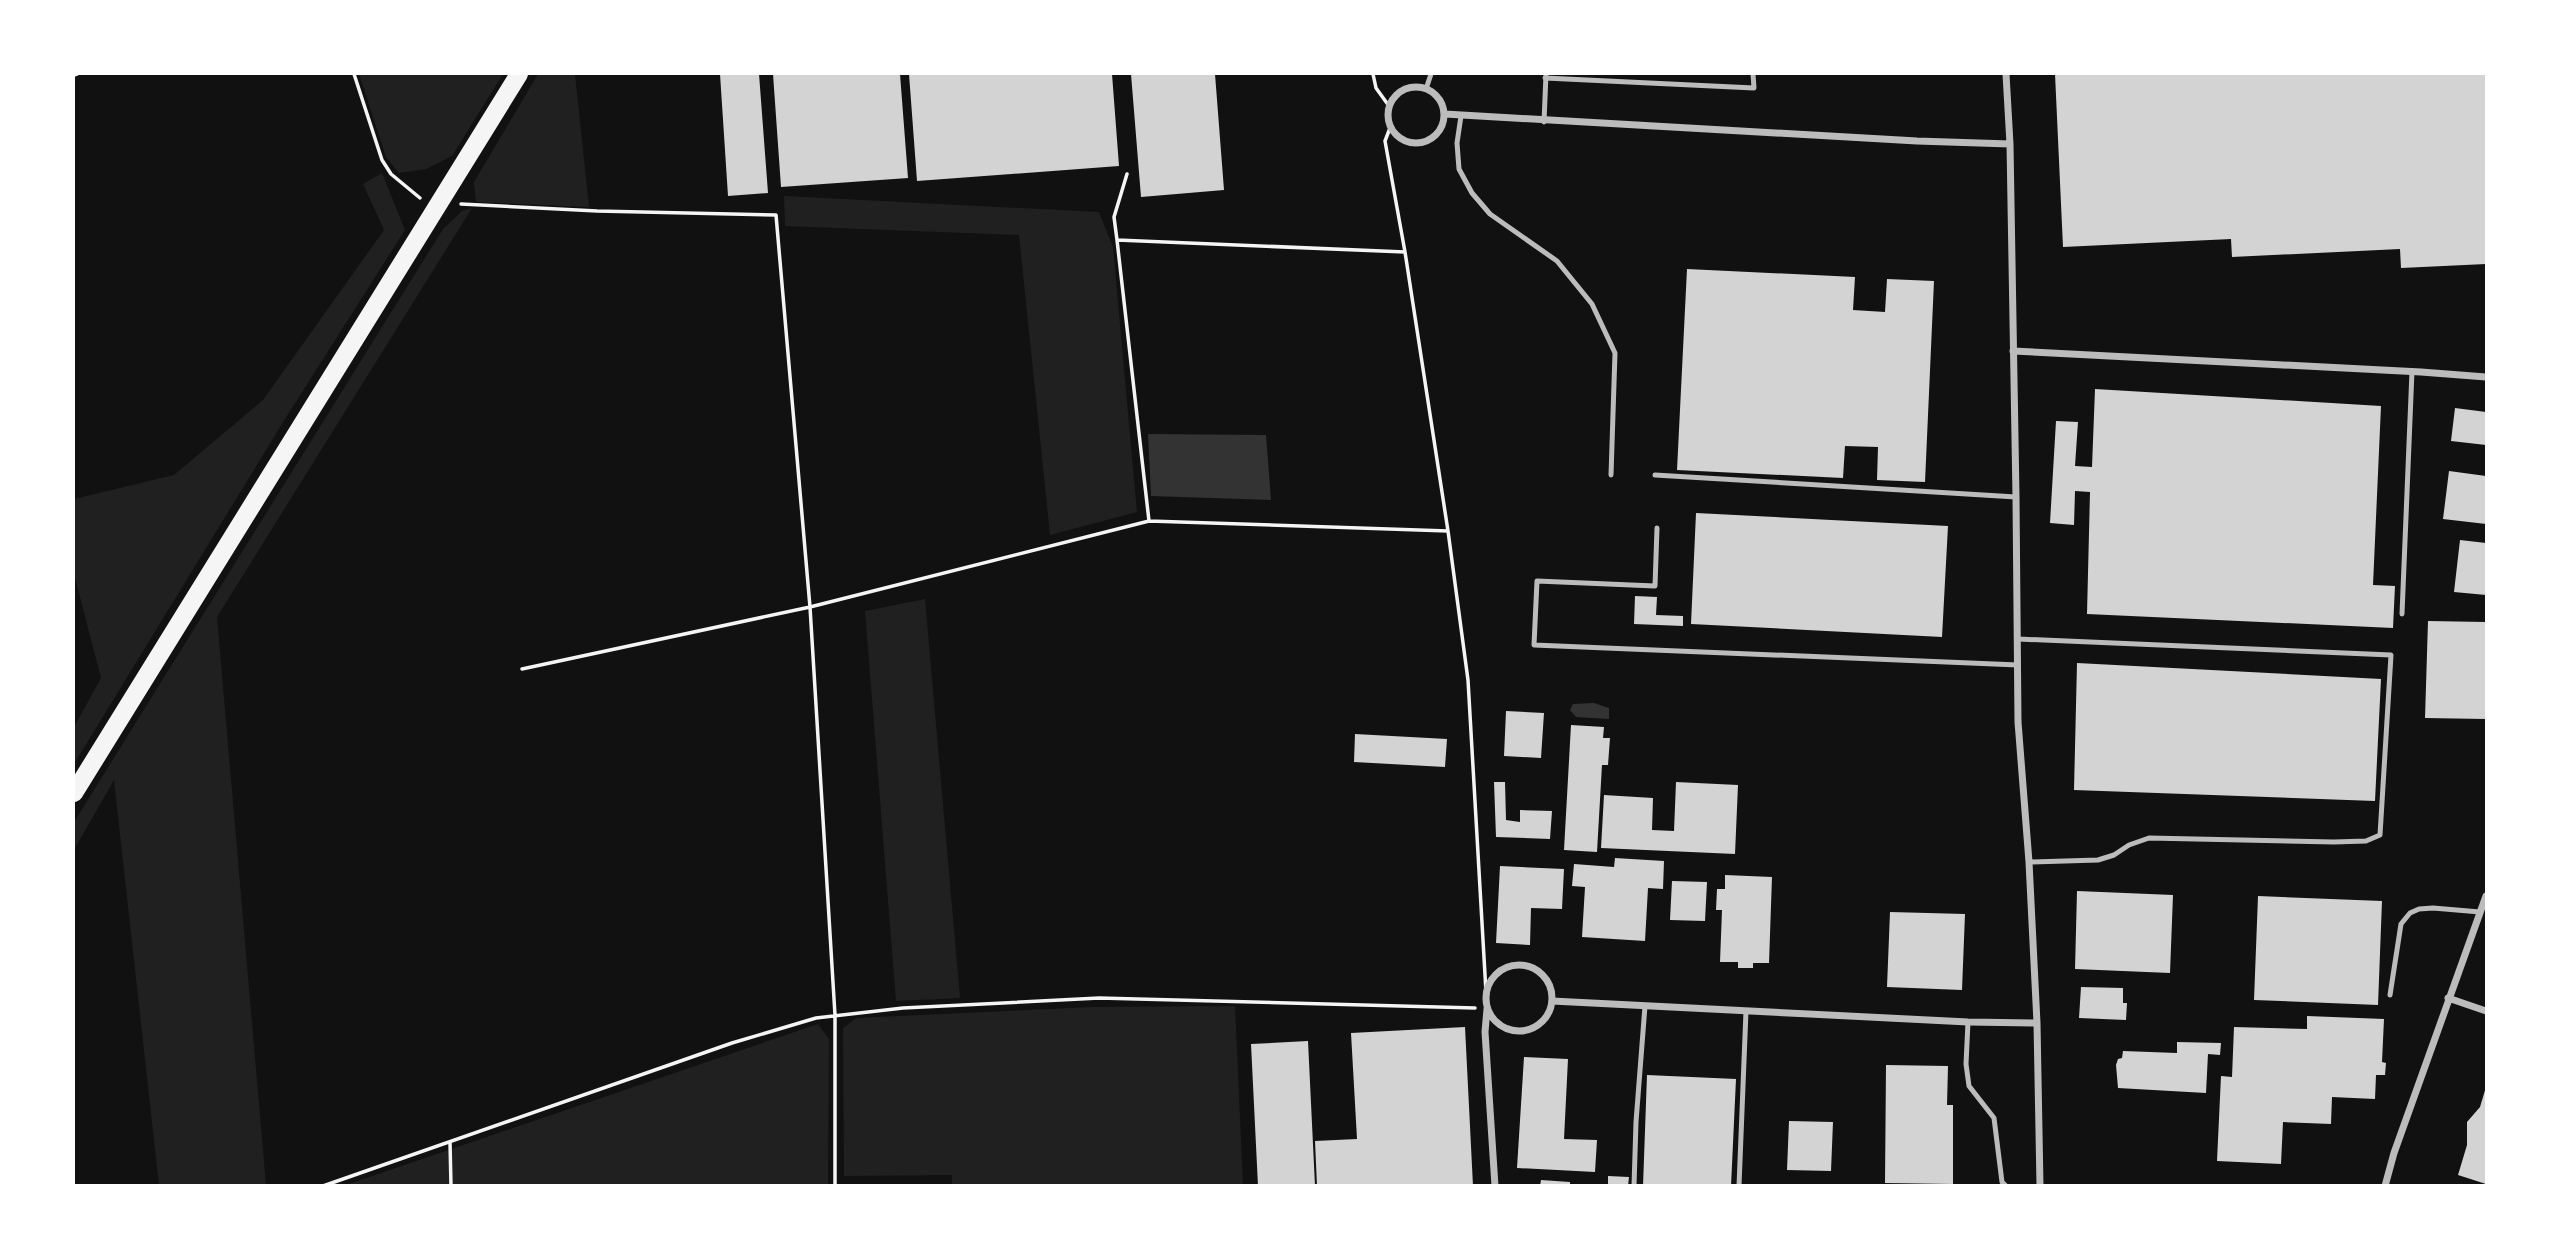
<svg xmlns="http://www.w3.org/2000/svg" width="2560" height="1259" viewBox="0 0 2560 1259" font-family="Manrope,sans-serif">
<rect width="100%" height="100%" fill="#111"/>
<path fill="#202020" d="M359,74H503L452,156L426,169L399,173L386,157Z
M538,74H575L589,207L476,202L474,182Z
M382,173L405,230L285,419L74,764V727L101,678L74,574V499L174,475L263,400L384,230L363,184Z
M784,196L1099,212L1113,247L1137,512L1050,535L1019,235L785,226Z
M472,208L217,617L266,1185H159L114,780L74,850V822L443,229L462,211Z
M925,599L960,998L896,1001L865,611Z
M1235,1006L1243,1185L952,1186V1175L844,1176L843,1028L856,1018L1092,1007Z
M818,1024L829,1039L828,1185L343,1186Z"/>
<path fill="#333" d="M1148,434L1266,435L1271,500L1151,496Z
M1594,703L1609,708V719L1576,717L1570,710L1573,704Z"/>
<path fill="#d3d3d3" d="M720,74H759L768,193L728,196Z
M773,74H900L908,178L781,187Z
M909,74H1112L1119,166L917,181Z
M1131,74H1215L1224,190L1141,197Z
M2055,74H2486V264L2401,268L2400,249L2232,257L2231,239L2063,247Z
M1687,269L1855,277L1853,310L1885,312L1887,279L1934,281L1925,482L1877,480L1878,447L1845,446L1843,478L1677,470Z
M2095,389L2381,406L2373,585L2395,586L2393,628L2087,614L2090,492L2075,491L2074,525L2050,523L2056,421L2078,422L2075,466L2092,467Z
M2455,408L2486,412V445L2451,441Z
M2449,471L2486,476V524L2443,519Z
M1696,513L1948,526L1942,637L1691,624Z
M2460,540L2486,543V595L2454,592Z
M1635,596L1657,597L1656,615L1683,616V626L1634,624Z
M2428,621L2486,622V719L2425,718Z
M2077,663L2381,679L2375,801L2074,790Z
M1506,711L1544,713L1541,758L1504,756Z
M1571,725L1604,727L1603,738H1610L1608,765H1602L1597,852L1564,850Z
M1355,734L1447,739L1445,767L1354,762Z
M1494,782H1505L1506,820L1520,822V810L1552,811L1550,839L1496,837Z
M1676,782L1738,785L1735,854L1601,848L1604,795L1653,798L1652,830L1674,831Z
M1615,858L1664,861L1663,889L1648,888L1645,941L1582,937L1585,887L1572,886L1574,864L1614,867Z
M1500,866L1564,869L1562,909L1531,908L1530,945L1496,943Z
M1725,875L1772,877L1769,963H1753V968H1738V962H1720L1722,910H1716L1717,889H1725Z
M1672,881L1707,882L1705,921L1670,920Z
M2077,891L2173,895L2170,973L2075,969Z
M2258,896L2382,901L2378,1005L2254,1000Z
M1890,912L1965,914L1962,990L1887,987Z
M2081,987L2123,988V1003H2127L2126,1020L2079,1018Z
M2307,1016L2384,1019L2382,1062L2386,1063L2385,1075H2376L2375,1099L2332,1097L2331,1124L2283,1122L2281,1164L2217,1161L2221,1076L2232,1077L2234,1027L2307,1029Z
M1465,1027L1473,1186H1317L1315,1141L1357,1139L1351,1033Z
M1308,1041L1315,1186H1258L1251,1044Z
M2177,1042L2221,1043L2220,1055L2208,1054L2206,1093L2118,1088L2116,1065L2118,1059L2122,1058L2123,1051L2177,1053Z
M1524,1057L1568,1059L1564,1139L1597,1140L1595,1172L1517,1168Z
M1886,1065L1948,1066L1947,1105H1953V1184L1885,1183Z
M1647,1075L1736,1079L1731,1186H1643Z
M2486,1087V1184L2458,1175L2467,1145V1122L2480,1107Z
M1789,1121L1833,1122L1831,1171L1787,1170Z
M1608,1176L1629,1177L1628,1186H1608Z
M1541,1180L1570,1182V1186H1540Z"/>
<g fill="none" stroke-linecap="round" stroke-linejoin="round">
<path stroke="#f5f5f5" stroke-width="3.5" d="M354,74L382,160L391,174L420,198
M1373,74L1376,88L1389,106
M74,75L77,74
M1390,128L1385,141L1405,252L1448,531L1468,680L1486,992
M1127,174L1114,217L1117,240L1405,252
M461,204L597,211L776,215L810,607L835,1015V1186
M1149,521L1448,531
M522,669L810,607L1149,521L1117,240
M450,1142L451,1186
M323,1186L732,1043L816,1018L903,1008L1099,998L1475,1008"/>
<path stroke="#bcbcbc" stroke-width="5" d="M1545,78L1754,88L1753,74
M1426,89L1431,74
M1461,116L1457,143L1459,169L1472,193L1490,214L1557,261L1592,304L1615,353L1611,475
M1544,122L1546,74
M1655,475L2016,497
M1657,528L1655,586L1537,581L1534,645L2018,665
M2402,614L2412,371
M2018,639L2391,655L2380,835L2366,841L2334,842L2149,838L2129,845L2114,855L2098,860L2029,862
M2390,995L2401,924L2410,913L2419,909L2433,908L2480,912
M1968,1022L1966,1064L1969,1086L1994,1118L2002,1182L2006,1186
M1634,1186L1636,1122L1645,1006
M1739,1186L1746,1011"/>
<path stroke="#bcbcbc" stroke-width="7" d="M2006,74L2010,144L2016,497L2018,722L2029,862L2037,1023L2040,1186
M1388 115a28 28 0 1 1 56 0a28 28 0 1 1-56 0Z
M1445,114L1917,141L2010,144
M2013,351L2421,372L2486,377
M1486 998a33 33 0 1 1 66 0a33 33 0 1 1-66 0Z
M2448,998L2486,1011
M1552,1001L1968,1022L2037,1023
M1487,1009L1485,1032L1495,1186
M2385,1186L2394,1153L2486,896"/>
<path stroke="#f5f5f5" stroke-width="18" d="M74,793L519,74"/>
</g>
<rect width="2560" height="1259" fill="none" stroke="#ffffff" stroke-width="150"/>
</svg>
